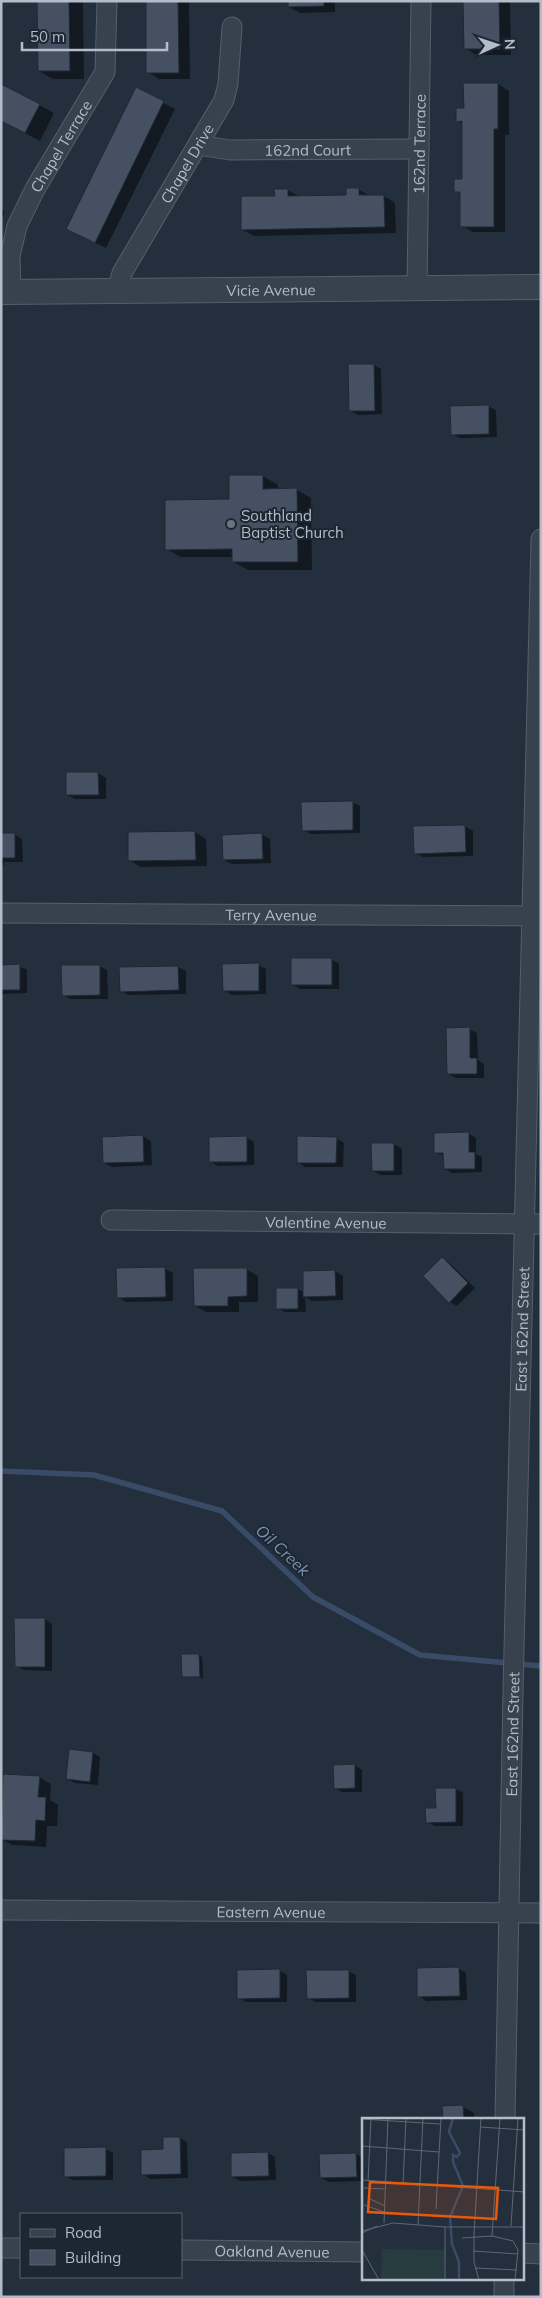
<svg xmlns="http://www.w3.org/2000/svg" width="542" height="2298" viewBox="0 0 542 2298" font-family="Mulish,sans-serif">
<rect width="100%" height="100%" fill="#242f3e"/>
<path fill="#0007" d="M38,1H83L84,79H53L39,71Z
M148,1H189L190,79H159L148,72Z
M289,1H335V12L300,13L289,7Z
M468,1H510L511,55H476L465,48Z
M498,84L509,91V135H505V232H473L462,226V194L455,191L463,180V124L457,121L465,109Z
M136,89L175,109L106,248L79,235Z
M39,105L54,113L40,141L1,121Z
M358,189L370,196H384L395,203L396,233L254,236L243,230L288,190L299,196H347Z
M1,209L5,212L1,220Z
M374,365L381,369L382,414L358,415L350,410Z
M488,406L496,410L497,437L460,438L452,434Z
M263,476L278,485V490H297L311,498L312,570H248L234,562V557H181L166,549L230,500V477Z
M98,773L106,778V799H75L67,795Z
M352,802L360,806V833L311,834L303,830Z
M465,826L473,831V856L423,857L415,853Z
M195,832L206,839L207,866L141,867L129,860Z
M14,834L22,839L23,862H4V865H1V835Z
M262,835L270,839L271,863L232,864L224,860V836Z
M331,959L339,964V989H300L293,985Z
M258,965L266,969V994L232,995L224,990Z
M1,966H19L27,970V993L1,994Z
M99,966L107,970L108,999H71L63,995Z
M178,967L186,971V994L128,995L121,991L120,968Z
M469,1029L477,1033L478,1060L484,1064V1078H456L448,1074Z
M468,1133L476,1138V1154L482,1157V1172L452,1173L445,1169L444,1156L435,1152Z
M143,1136L151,1141L152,1165L112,1167L104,1163Z
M246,1137L254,1142V1165L218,1166L211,1162Z
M336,1138L344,1143L343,1167H305L298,1162Z
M394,1144L402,1149V1175H381L373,1171Z
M442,1258L449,1263L475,1288L457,1306L450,1302Z
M118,1269H165L173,1273V1301L126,1302L118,1297Z
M246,1269L258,1276V1302H239V1312H206L195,1306Z
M335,1271L343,1276V1300L312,1301L305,1297L306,1312H285L277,1308L298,1289L304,1293V1272Z
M45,1619L52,1624V1671L24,1670L16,1666Z
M199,1655L202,1657L203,1678L183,1676Z
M93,1753L100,1757L98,1785L75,1783L68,1779Z
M354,1765L362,1770V1792H342L335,1788Z
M4,1776L39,1777L51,1784L50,1800L58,1805L57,1826H47L46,1847L12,1845L1,1839Z
M456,1789L463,1793V1826H435L427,1822Z
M459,1969L466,1973L467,2000L426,2001L419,1996Z
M279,1970L287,1975V2002H246L239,1998Z
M348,1971L356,1975V2002H316L308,1998Z
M444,2107H463L474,2113V2119H444Z
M179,2138L187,2142L188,2178L150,2179L143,2174Z
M105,2149L113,2153V2180H73L65,2176Z
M268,2153L275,2157L276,2180L240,2181L232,2177Z
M356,2154L363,2158V2181L329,2182L321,2178L320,2155Z"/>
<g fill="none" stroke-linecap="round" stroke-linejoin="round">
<path stroke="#394c67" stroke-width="5.5" d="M1,1471L94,1475L222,1511L313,1597L420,1655L541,1666"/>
</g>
<path fill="#455162" stroke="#1f2835" d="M37,1H69L70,71H38Z
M146,1H178L179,73H146Z
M288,1H324V6L288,7Z
M467,1H499L500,49H464L463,2Z
M463,83H498V129H494V227H460V192H454V179H462V121L456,122V108H464Z
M1,84L40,104L25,133L1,121Z
M136,87L164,101L95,243L66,229Z
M346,188H359V195H384L385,227L241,230V196H275L274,189H288V196L346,195Z
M348,364H374L375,411H349Z
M489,405V434L451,435L450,406Z
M229,475H263V489L297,488L298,562H232V549L165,550V500L229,499Z
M66,772H98L99,795H66Z
M353,801V830L302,831L301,802Z
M465,825L466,852L414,854L413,826Z
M195,831L196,860L128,861V832Z
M1,833H15V858H1Z
M262,833L263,859L223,860L222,835Z
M291,958H332V985H291Z
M259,963V991H223L222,964Z
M20,964V990H1V965Z
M61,965H100V995L62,996Z
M178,966L179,990L120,992L119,967Z
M470,1027V1058H477V1074H447L446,1028Z
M469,1132V1152H475V1169H444L443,1153H434V1133Z
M143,1135L144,1162L103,1163L102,1137Z
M247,1136V1162H209V1137Z
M297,1136L337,1137L336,1163H297Z
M371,1143H394V1171H372Z
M442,1257L468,1283L449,1303L423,1276Z
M165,1267L166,1297L117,1298L116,1268Z
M193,1268H247V1296L228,1297V1306H194Z
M335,1270L336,1296L303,1297V1271Z
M276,1288H298V1309H276Z
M14,1618H45V1667H15Z
M181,1654H199L200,1677H182Z
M69,1749L93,1752L90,1782L66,1779Z
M355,1764V1788L334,1789L333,1765Z
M3,1774L40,1776L38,1797H46L45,1821L36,1820L35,1841L1,1840Z
M435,1788H456V1822L426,1823L425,1808H436Z
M459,1967L460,1996L417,1997V1968Z
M280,1969V1998L237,1999V1970Z
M306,1970H349V1998L307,1999Z
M463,2105L464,2119H443L442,2106Z
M163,2137H180L181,2174L141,2175V2150L163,2149Z
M106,2147V2176L64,2177V2148Z
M268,2152L269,2176L231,2177V2153Z
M356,2153L357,2177L320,2178L319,2154Z"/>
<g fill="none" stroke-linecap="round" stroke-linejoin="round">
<defs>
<g id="minor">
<path id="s1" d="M198,145L230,150L419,149"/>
<path id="s2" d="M417,288L421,1"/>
<path id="s3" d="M117,291L122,273L224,100L228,84L232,27"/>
<path id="s4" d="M11,292L10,256L17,226L35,189L105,72L107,1"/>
<path id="s5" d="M1,913L541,916"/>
<path id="s6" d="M111,1220L541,1224"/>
<path id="s7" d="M1,1910L541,1913"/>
<path id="s8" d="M505,2119L513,1692L541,539"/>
<path d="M1,2248H21"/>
<path id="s9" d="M181,2250L363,2252"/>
<path d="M523,2253L541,2254"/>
<path d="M504,2297V2279"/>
</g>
<g id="tertiary">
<path id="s10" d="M1,292L541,287"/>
</g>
</defs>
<use href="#minor" stroke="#565f6c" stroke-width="21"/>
<use href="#tertiary" stroke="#565f6c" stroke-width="26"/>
<use href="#minor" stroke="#38414e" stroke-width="19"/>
<use href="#tertiary" stroke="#38414e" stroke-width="24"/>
</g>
<circle fill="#6b7280" stroke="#1d2633" stroke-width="2" cx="231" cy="524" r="5"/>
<g text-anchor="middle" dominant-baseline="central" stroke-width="4" stroke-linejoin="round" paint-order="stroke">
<g font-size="15" fill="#b4bcc9" stroke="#1d2633">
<text stroke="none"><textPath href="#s2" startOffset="144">162nd Terrace</textPath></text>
<text stroke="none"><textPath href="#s4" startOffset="158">Chapel Terrace</textPath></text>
<text stroke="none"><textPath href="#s1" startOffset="110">162nd Court</textPath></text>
<text stroke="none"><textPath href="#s3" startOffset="146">Chapel Drive</textPath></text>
<text stroke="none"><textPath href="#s10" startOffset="270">Vicie Avenue</textPath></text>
<text stroke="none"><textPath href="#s5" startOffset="270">Terry Avenue</textPath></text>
<text stroke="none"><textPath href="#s6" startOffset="215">Valentine Avenue</textPath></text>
<text stroke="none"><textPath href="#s8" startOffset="790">East 162nd Street</textPath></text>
<text stroke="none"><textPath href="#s8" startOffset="385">East 162nd Street</textPath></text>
<text stroke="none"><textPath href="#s7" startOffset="270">Eastern Avenue</textPath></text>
<text stroke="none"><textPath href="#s9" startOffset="91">Oakland Avenue</textPath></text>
</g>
<g font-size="15" fill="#b4bcc9" stroke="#1d2633" text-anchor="start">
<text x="241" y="515">Southland<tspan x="241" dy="17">Baptist Church</tspan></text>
</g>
<g font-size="16" font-style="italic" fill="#7c92b1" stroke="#1d2633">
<text transform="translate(283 1550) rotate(43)">Oil Creek</text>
</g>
</g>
<g transform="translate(362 2118)">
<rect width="162" height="162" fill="#242f3e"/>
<path d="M20,131L83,132L82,162H19Z" fill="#263c3f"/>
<path fill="none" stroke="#394c67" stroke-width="2.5" d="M91,0L87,14L98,35L95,39L91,37V44L101,68L88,99L90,126L97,144V162"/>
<path fill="none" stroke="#5e6776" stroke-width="1" d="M0,1L78,6M118,9L163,12M0,28L77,34M0,62L163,74M6,63L9,1M41,66L44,0M2,70L23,71M8,81L23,88M2,87L22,94M74,91L79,0M22,105L26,0M56,107L61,0M149,108L156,0M0,113L31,105L83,109H163M0,115L15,108M112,117L119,0M112,117V144L117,162M130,118L138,0M100,120L130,118L151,123L156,132L153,162M0,132L17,162M111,133L156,136M113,150L155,152M83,162V109"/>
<path fill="#e8590c" fill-opacity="0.15" stroke="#e8590c" stroke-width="2.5" d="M8,64L136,70L134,101L6,94Z"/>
<rect width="162" height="162" fill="none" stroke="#b4bcc9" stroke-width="2.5"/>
</g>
<rect width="542" height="2298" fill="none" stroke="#b4bcc9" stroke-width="5"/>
<rect x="20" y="2213" width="162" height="65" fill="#1d2633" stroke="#59626f"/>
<rect x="30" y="2229" width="25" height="8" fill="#38414e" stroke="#59626f"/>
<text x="65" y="2238" font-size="15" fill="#b4bcc9">Road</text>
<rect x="30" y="2250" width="25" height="15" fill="#455162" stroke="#59626f"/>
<text x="65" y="2263" font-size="15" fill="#b4bcc9">Building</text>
<g transform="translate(497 45) rotate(87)" stroke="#1d2633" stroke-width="4" paint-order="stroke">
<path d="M0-4L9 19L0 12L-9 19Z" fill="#b4bcc9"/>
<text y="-8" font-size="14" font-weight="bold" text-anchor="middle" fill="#b4bcc9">N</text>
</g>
<path d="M22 42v8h145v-8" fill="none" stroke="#b4bcc9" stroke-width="2.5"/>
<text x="30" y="42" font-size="15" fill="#b4bcc9" stroke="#1d2633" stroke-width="4" paint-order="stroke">50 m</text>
</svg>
